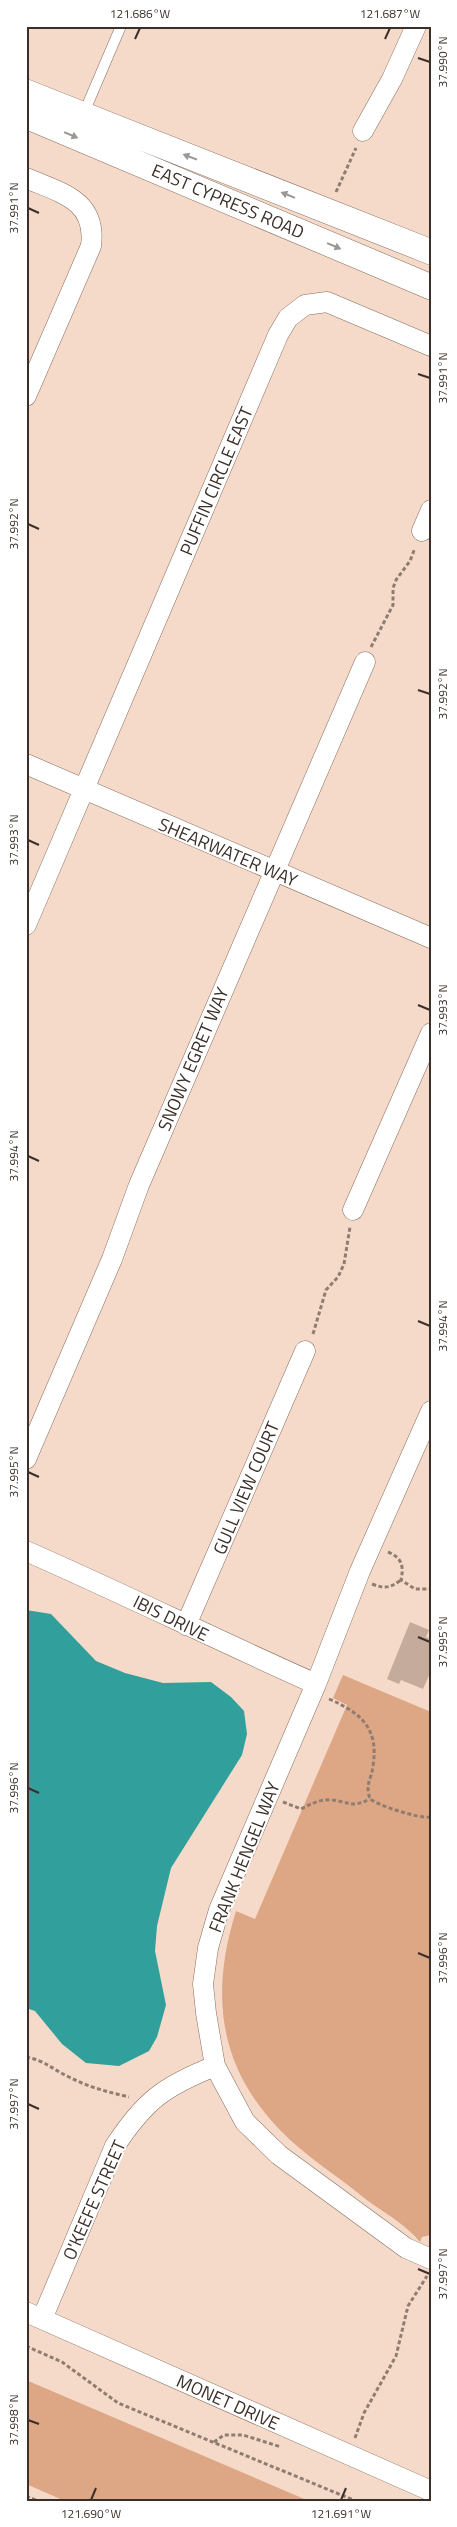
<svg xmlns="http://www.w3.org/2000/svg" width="457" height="2527" viewBox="0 0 457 2527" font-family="'Titillium Web',sans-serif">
<rect width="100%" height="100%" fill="#f6dac9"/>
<path fill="#dda684" d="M343,1675L431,1712V2235L422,2237L420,2242C403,2221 378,2210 358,2193C333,2173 303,2154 281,2131C218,2067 210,1994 236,1911L255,1919L347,1705L333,1698Z
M26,2380L309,2501H65L26,2484Z"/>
<path fill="#319f9b" d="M26,1610L51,1614L96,1661L125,1673L163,1683L211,1682L231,1697L244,1711L247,1734L242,1755L171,1868L157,1926L155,1951L166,2005L157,2037L149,2051L119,2066L86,2063L62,2044L35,2011L26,2008Z"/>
<path fill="#c5ab9b" d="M410,1622L429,1630L426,1637L431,1639V1671L423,1689L401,1680L399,1684L387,1679Z"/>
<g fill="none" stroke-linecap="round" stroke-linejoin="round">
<defs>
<path id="service" d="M83,115L121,26"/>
<path id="minor" d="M363,131L392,79L416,26
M26,178C61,193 97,200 91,246L26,396
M422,531L431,510
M26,764L431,938
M26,925L278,335L288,318L305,305L327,302L431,346
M353,1210L431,1033
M431,1411L360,1571L316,1684L219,1910L208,1948L203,1984L206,2013L215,2066L245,2122L279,2155L406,2248L431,2259
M26,1459L112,1259L139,1185L365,662
M26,1551C124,1594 219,1641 316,1684
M186,1625L305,1351
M26,2312L431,2491
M42,2319L115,2146C145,2100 165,2086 215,2066"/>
<path id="tertiary" d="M26,92L431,252
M26,116L431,287"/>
</defs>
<use href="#service" stroke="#856d5e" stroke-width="11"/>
<use href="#minor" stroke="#856d5e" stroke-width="21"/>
<use href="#tertiary" stroke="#856d5e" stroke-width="26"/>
<path stroke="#907d72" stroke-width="3" stroke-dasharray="4 2.5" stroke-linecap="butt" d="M336,192L356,148
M371,647L393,605V588L396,580L410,561L415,548
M313,1334L326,1290L338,1277L344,1264L350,1227
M388,1552C402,1558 404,1566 401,1580L415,1589H431
M372,1584C385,1589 390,1588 401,1580
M329,1699C361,1713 379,1728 373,1766C371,1781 365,1783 370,1799C380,1806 419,1819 431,1817
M283,1802L301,1809C311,1804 320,1799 331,1800C349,1801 350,1809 370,1799
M26,2057C46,2061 52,2069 69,2077C88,2087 108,2092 129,2097
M26,2346L62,2362L118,2403L356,2501
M355,2438L364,2413L396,2356L408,2306L427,2276
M214,2442L224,2435H243L281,2447
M26,2496L38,2501"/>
<use href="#service" stroke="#fff" stroke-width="10"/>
<use href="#minor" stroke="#fff" stroke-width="20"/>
<use href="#tertiary" stroke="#fff" stroke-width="25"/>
</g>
<defs><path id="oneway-solid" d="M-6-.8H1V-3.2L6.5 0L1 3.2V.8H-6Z" transform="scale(1.25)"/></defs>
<g fill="#9c9794">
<use href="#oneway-solid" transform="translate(71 135) rotate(23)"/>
<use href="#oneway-solid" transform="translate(190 157) rotate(-159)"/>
<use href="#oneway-solid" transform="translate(288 195) rotate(-158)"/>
<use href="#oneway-solid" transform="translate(334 246) rotate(23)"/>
</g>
<path fill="none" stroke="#3a2f29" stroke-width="2" d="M135,39L140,28M385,39L390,28M418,58L430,62M28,208L39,213M418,374L430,378M28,524L39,529M418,690L430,694M28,840L39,845M418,1005L430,1010M28,1156L39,1161M418,1321L430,1326M28,1472L39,1477M418,1637L430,1642M28,1788L39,1793M418,1953L430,1958M28,2104L39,2109M418,2269L430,2274M28,2420L39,2424M91,2500L96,2488M341,2500L346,2488"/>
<g text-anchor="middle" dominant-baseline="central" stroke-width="4" stroke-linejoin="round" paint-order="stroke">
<g font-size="18" fill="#3a2f29" stroke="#fff">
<text transform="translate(228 201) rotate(23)">EAST CYPRESS ROAD</text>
<text transform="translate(216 481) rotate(-67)">PUFFIN CIRCLE EAST</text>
<text transform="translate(228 852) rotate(23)">SHEARWATER WAY</text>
<text transform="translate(193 1059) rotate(-67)">SNOWY EGRET WAY</text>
<text transform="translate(246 1488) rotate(-67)">GULL VIEW COURT</text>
<text transform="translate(171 1618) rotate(26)">IBIS DRIVE</text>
<text transform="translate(244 1857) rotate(-68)">FRANK HENGEL WAY</text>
<text transform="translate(94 2200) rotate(-66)">O'KEEFE STREET</text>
<text transform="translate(228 2402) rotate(24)">MONET DRIVE</text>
</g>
</g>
<rect width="457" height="2527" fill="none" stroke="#ffffff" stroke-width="55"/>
<rect x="28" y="28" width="402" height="2472" fill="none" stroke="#3a2f29" stroke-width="2"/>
<g font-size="12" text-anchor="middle" fill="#3a2f29">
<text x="140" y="18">121.686°W</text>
<text x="390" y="18">121.687°W</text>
<text transform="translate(443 62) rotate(-90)" y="4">37.990°N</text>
<text transform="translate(14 208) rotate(-90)" y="4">37.991°N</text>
<text transform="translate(443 378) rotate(-90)" y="4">37.991°N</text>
<text transform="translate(14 524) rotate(-90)" y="4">37.992°N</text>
<text transform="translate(443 694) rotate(-90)" y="4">37.992°N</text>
<text transform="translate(14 840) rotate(-90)" y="4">37.993°N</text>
<text transform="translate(443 1010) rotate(-90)" y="4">37.993°N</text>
<text transform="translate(14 1156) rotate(-90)" y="4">37.994°N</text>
<text transform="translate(443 1326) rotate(-90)" y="4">37.994°N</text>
<text transform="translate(14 1472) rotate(-90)" y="4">37.995°N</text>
<text transform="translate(443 1642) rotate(-90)" y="4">37.995°N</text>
<text transform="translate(14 1788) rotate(-90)" y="4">37.996°N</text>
<text transform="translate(443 1958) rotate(-90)" y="4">37.996°N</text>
<text transform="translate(14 2104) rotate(-90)" y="4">37.997°N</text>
<text transform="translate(443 2274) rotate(-90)" y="4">37.997°N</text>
<text transform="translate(14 2420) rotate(-90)" y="4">37.998°N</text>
<text x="91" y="2518">121.690°W</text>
<text x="341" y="2518">121.691°W</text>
</g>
</svg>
